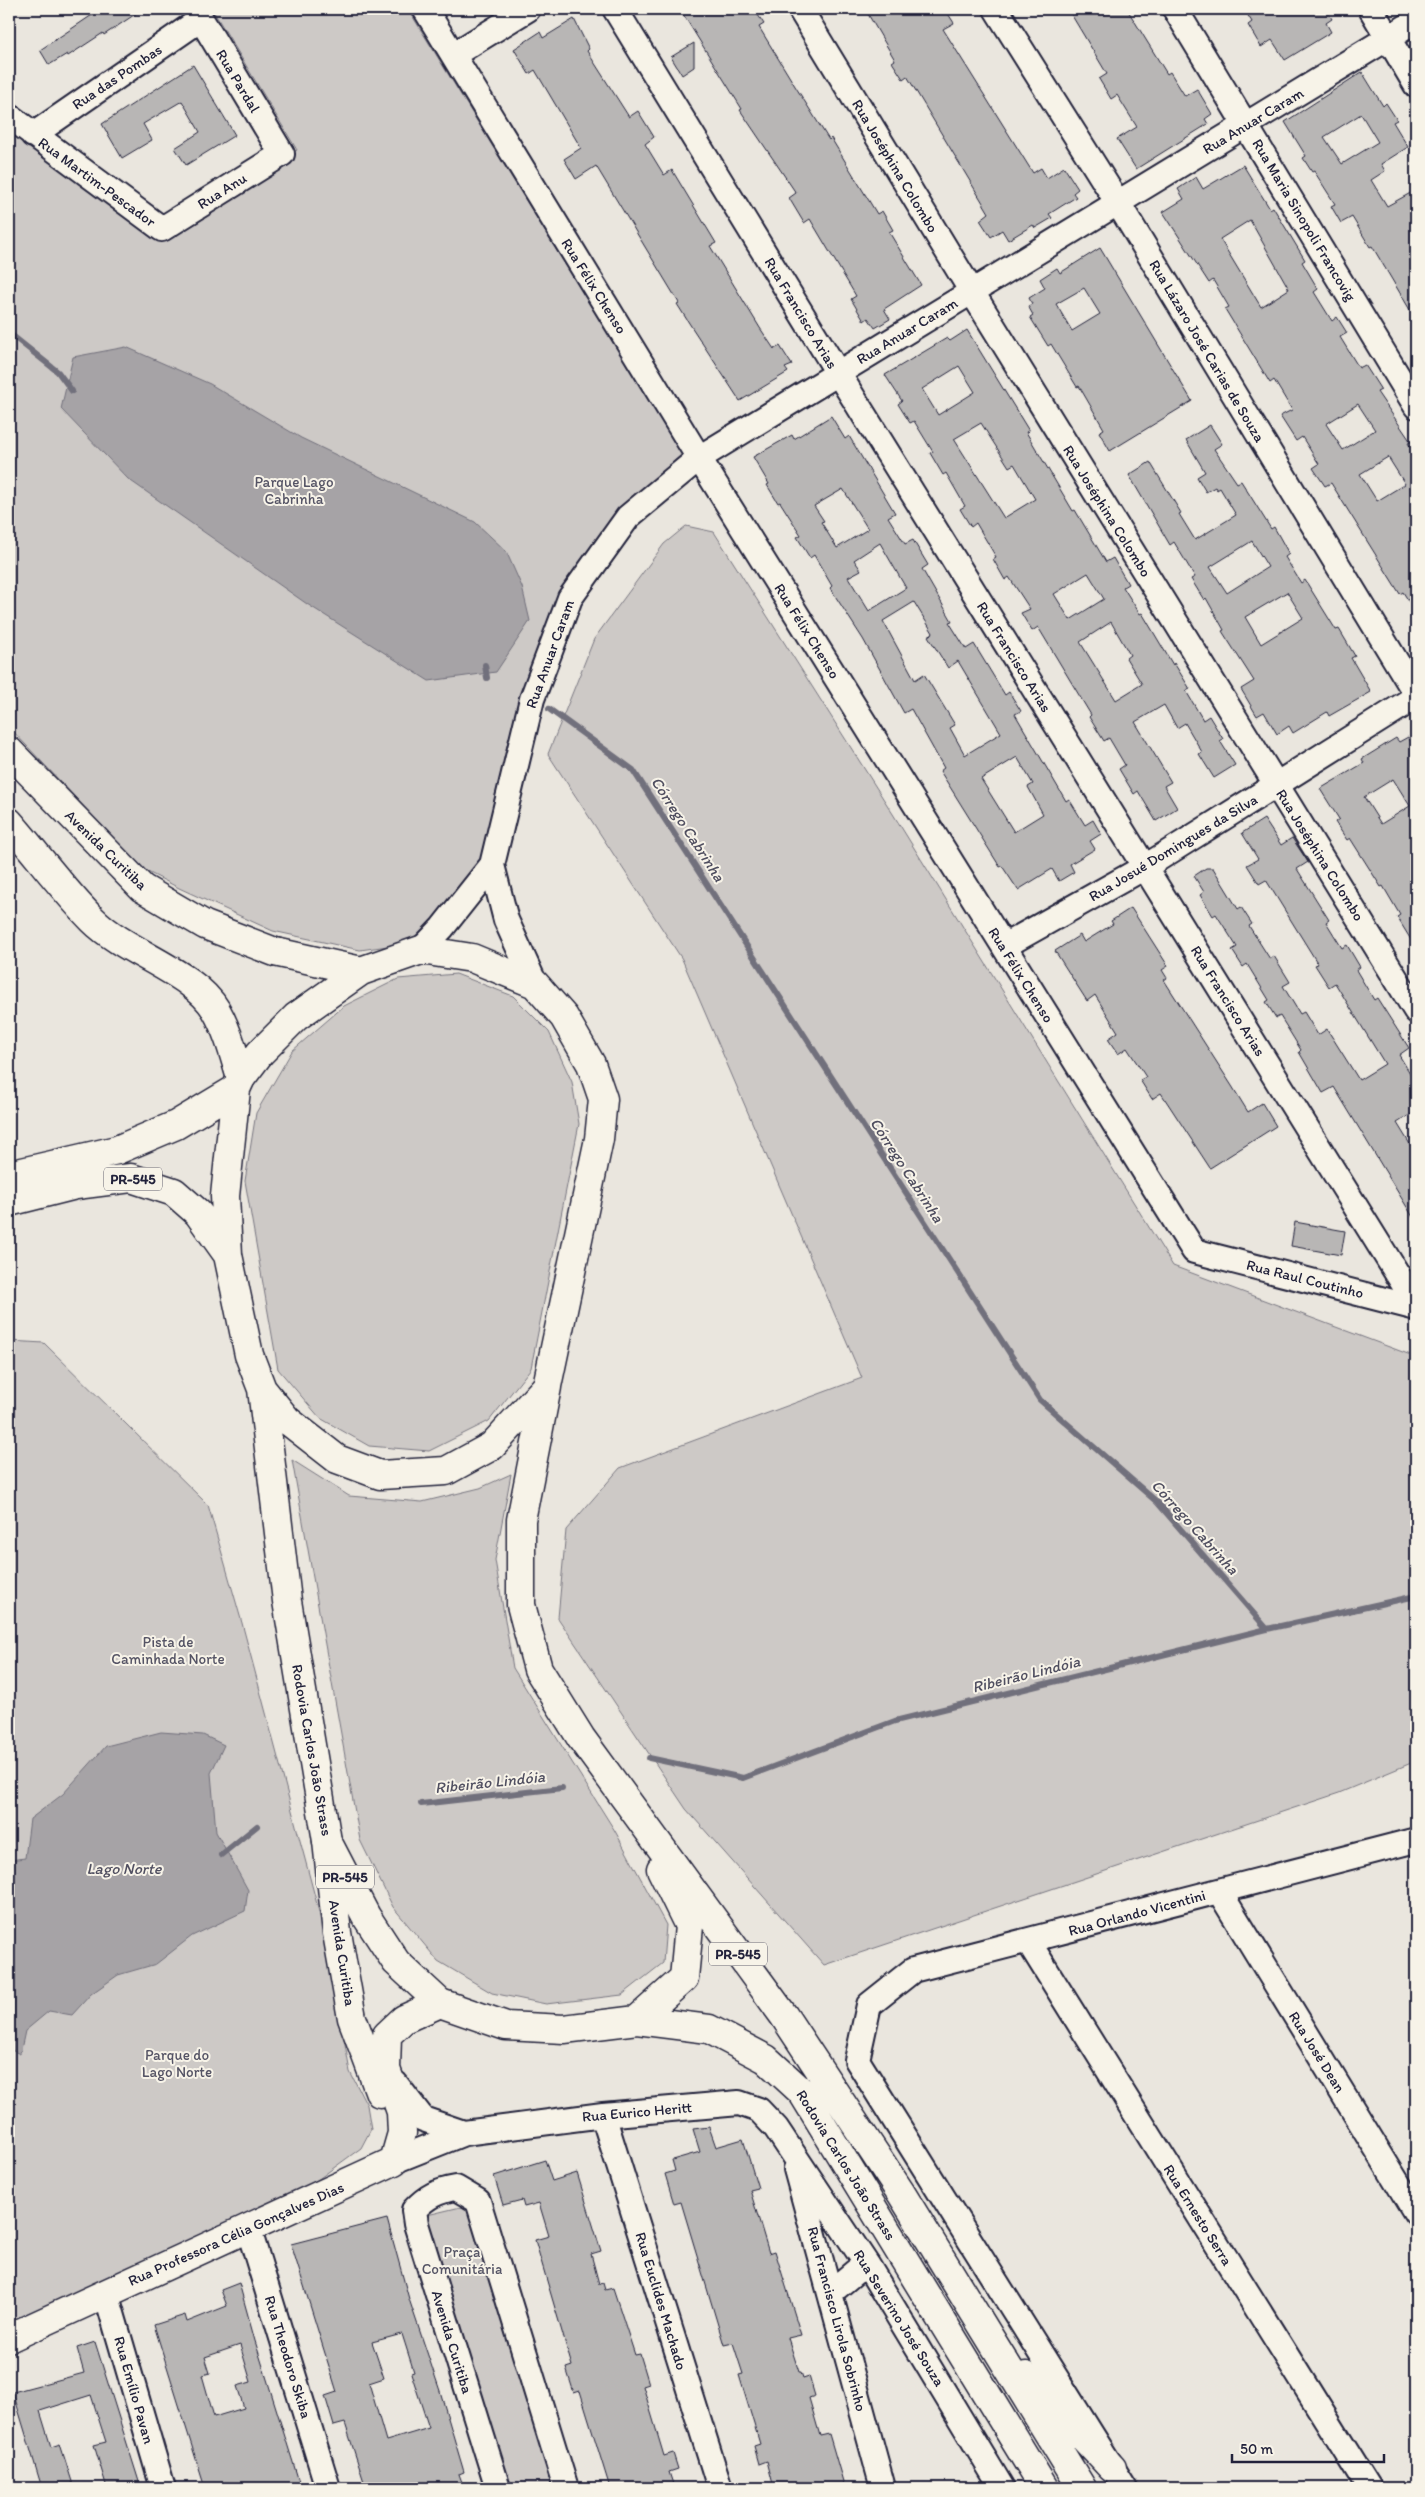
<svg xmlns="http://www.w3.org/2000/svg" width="1425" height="2497" viewBox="0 0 1425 2497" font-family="Itim,sans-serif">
<rect width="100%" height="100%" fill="#eae6de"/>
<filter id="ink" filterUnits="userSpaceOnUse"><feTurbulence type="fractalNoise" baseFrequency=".02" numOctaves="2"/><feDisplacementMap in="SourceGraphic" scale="10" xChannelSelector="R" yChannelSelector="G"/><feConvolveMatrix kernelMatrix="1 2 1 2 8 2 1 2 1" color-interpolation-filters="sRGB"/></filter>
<g filter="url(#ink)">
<path fill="#cdc9c6" stroke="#787680" d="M212,9H408L682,454L620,511L562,591L486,857L415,942L360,950L273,931L179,888L144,870L9,727V125L169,235L297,150Z
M686,526L714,532L893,814L1173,1266L1416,1357V1761L1339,1793L824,1965L686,1809L558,1618L566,1530L620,1468L862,1378L682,959L548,754L594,639L664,544Z
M456,974L513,996L549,1032L572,1082L579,1124L531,1368L489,1421L429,1451L369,1446L320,1418L278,1369L245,1181L256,1113L292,1051L344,1006L398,979Z
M9,1341L44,1343L208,1505L242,1623L326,1938L350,2072L367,2105L371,2129L361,2148L298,2194L9,2326Z
M292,1460L349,1496L422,1502L480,1488L511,1474L495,1560L513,1668L615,1831L666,1925L663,1963L622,1995L546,2004L492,1993L438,1961L393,1907L360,1840Z
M469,2205L557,2488H508L423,2216Z"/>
<path fill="#a6a3a6" stroke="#716f7b" d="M126,347L210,384L301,438L475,522L506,551L522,587L530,621L496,672L429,681L307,604L128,479L61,409L73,357Z
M161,1732L203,1735L224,1745L211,1773L216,1832L248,1890L245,1911L192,1936L156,1964L118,1975L91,1994L72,2015L49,2011L25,2031L20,2054L9,2049V1860L25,1858L30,1819L63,1794L106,1746Z"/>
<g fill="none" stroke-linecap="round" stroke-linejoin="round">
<path stroke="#716f7b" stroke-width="6" d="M9,333L58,372L72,391
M485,665L487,678
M549,709L633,770L1040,1400L1157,1502L1267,1629
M649,1758L743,1778L895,1721L1267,1629L1416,1596
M421,1804L562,1788
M221,1855L257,1826"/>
</g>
<path fill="#b8b6b5" stroke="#22223b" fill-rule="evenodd" d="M101,9H143L104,35L103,33L68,56L67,54L49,65L40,50Z
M691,9H754L764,24L759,27L795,86L829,140L831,138L877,214L882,211L893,230L889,232L921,285L884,309L890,319L875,328L868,318L864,321L851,299L856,296L810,219L804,223L789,198L796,193L740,110L742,109L683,14Z
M865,9H945L954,23L943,29L1033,173L1041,168L1047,178L1064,167L1078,189L1073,193L1076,197L1049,214L1052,218L1035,228L1033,225L1008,240L1002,230L991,237L980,220L989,213L907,76L903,79L892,62L895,60Z
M1068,9H1127L1167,74L1170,72L1185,96L1197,89L1212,114L1205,119L1208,124L1136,169L1117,139L1137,127L1117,95L1111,99L1099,79L1107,74Z
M1244,9H1326L1332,19L1326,23L1331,32L1285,60L1272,40L1261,47L1248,25L1252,22Z
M574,19L589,49L587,51L629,117L638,111L654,137L645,144L664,175L672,170L716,243L710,246L760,328L774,349L780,346L792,365L785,368L788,372L740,401L689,323L677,304L679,303L596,166L576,179L564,159L581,148L535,70L529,74L514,49L540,32L543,38Z
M694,43V67L682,75L671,57Z
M193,65L235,135L186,165L175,148L200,132L182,101L143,124L152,140L122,158L102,124Z
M1362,72L1383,106L1386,103L1397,120L1393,122L1408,147L1381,164L1385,171L1371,180L1387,206L1416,190V320L1372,246L1370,247L1352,217L1341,223L1331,206L1335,204L1314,171L1312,172L1303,158L1306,156L1285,122ZM1361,114L1378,142L1342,164L1324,137Z
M1243,165L1270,209L1273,207L1305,260L1302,262L1318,289L1314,292L1332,321L1337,317L1347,333L1340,337L1359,368L1365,365L1381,390L1377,392L1411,442L1408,443L1416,456V613L1403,592L1400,594L1331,483L1325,486L1313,468L1319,464L1302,437L1296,441L1280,416L1292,410L1274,380L1270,383L1225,309L1229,307L1213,280L1209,283L1163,212L1184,199L1178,189L1196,177L1203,189ZM1250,220L1289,289L1261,307L1220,239ZM1358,404L1375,430L1343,450L1326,424ZM1388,457L1405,484L1377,501L1360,474Z
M1100,248L1192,401L1110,451L1099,432L1104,429L1079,386L1077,387L1051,344L1048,346L1030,317L1033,315L1028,306L1032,304L1029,298L1045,288L1040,279L1057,268L1060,273ZM1084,288L1100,314L1072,331L1056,304Z
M967,330L1029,431L1026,432L1073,511L1075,510L1106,562L1113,558L1128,584L1123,587L1140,614L1142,613L1173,665L1174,663L1190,689L1186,691L1203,720L1209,716L1223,739L1220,741L1235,765L1214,778L1199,754L1202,752L1185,723L1177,728L1164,705L1135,722L1171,782L1164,786L1177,808L1156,821L1138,791L1134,794L1119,769L1125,765L1109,738L1104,741L1089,717L1091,715L1038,627L1032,631L1021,613L1030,609L1009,577L1005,580L993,559L996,557L976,523L971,527L960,509L965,506L946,473L943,475L930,453L933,452L914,421L910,423L898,404L902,401L885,375L947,338L950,341ZM959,366L975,392L938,415L922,389ZM981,423L1009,467L1014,464L1035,499L1004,518L954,439ZM1088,573L1104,599L1070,620L1054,594ZM1111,622L1130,655L1126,658L1142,684L1116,700L1080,642Z
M831,416L845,439L849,436L895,513L888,517L905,544L913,540L928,565L922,569L952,621L949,622L966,649L974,644L1005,695L1009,692L1021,711L1015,714L1066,801L1069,799L1085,825L1093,820L1101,834L1090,841L1095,849L1070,864L1074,872L1059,881L1052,869L1018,890L1002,866L1000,867L940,771L944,768L911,709L904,713L863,639L830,588L832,586L814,555L810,558L797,537L801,535L780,502L778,503L767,485L769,484L753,457L792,435L794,439ZM843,489L868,529L837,548L821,522L824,521L814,506ZM880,543L906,588L869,611L848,577L861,570L854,560ZM914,602L933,633L928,636L948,668L958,661L1001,733L965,755L950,728L955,725L924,674L915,680L883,621ZM1017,757L1033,784L1028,787L1043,814L1014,832L981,779Z
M1210,425L1222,444L1214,449L1237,483L1241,481L1271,529L1274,527L1289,554L1285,557L1301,583L1305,580L1336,630L1339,629L1355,656L1351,658L1371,692L1329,716L1327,712L1293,733L1289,726L1277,734L1264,712L1257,716L1241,689L1254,681L1222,631L1224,630L1206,598L1204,600L1191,579L1195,577L1174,542L1170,545L1129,475L1150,462L1181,513L1179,514L1195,540L1236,515L1220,488L1217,490L1215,487L1206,492L1197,477L1205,472L1186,440ZM1252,541L1268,567L1227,593L1210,567ZM1287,592L1303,618L1261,644L1245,617Z
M1408,737L1416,749V948L1397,917L1400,915L1383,886L1381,887L1350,838L1347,840L1335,822L1339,819L1320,789L1364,763L1362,759L1396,738L1399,742ZM1393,779L1410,806L1381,824L1364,797Z
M1264,819L1281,845L1292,838L1308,862L1297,869L1329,920L1326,922L1342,948L1347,945L1360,967L1356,970L1374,1000L1377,998L1409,1048L1399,1055L1416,1083V1111L1397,1123L1416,1154V1222L1334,1087L1323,1093L1299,1052L1301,1050L1280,1016L1276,1018L1266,1002L1269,1000L1247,964L1243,967L1232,950L1237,947L1216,914L1213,916L1200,895L1204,892L1194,876L1206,868H1213L1238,909L1241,907L1252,924L1249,926L1270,959L1274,956L1290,982L1283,986L1300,1014L1304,1012L1318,1035L1327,1029L1359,1080L1385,1064L1335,983L1329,987L1315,965L1318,964L1266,880L1259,884L1247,865L1258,859L1242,833Z
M1131,908L1168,966L1162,970L1167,978L1164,980L1232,1086L1248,1112L1262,1103L1276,1126L1210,1168L1161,1093L1152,1099L1140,1080L1146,1077L1127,1048L1118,1054L1108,1039L1118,1032L1095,995L1087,1001L1055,951L1080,935L1084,942L1113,924L1111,921Z
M1295,1222L1345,1231L1341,1255L1291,1246Z
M709,2127L716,2147L743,2139L758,2188L750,2190L769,2253L775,2251L801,2335L788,2338L799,2372H801L803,2378L809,2376L815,2396L809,2398L820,2436L829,2434L844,2485L833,2488H774L767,2461L759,2464L754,2446L760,2444L739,2375L743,2374L733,2343L724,2345L681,2202L674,2204L665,2174L675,2171L672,2160L700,2152L693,2129Z
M545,2160L552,2181L577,2173L601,2251L591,2254L599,2284L603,2283L605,2290L613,2288L635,2355L640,2354L649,2384L643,2386L664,2456L673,2453L678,2469L669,2472L673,2484L660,2488H610L580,2391L574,2393L566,2368L572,2366L535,2240L549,2236L539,2203L524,2207L522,2200L503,2205L494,2176Z
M387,2219L409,2299L440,2391L464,2472L459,2474L464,2488H366L345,2423L334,2426L325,2396L337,2392L291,2244ZM402,2334L414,2372L411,2373L429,2428L386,2441L369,2383L384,2378L372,2342Z
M239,2283L255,2341L301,2488H205L154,2325L185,2315L187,2322L227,2306L221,2290ZM240,2345L251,2382L237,2386L244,2408L214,2417L202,2375L210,2373L205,2357Z
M95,2342L141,2488H107L94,2445L106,2442L91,2395L40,2411L51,2447L60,2444L74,2488H42L13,2392L84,2373L77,2348Z"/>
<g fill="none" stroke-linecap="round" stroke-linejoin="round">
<defs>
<path id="street" d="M425,9L699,458L1194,1251L1416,1308
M615,9L838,373L1416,1304
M800,9L972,292L1416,1011
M996,9L1118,203L1416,694
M1175,9L1416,406
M1371,9L1416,85
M453,55L528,9
M9,116L162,229L282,154L195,9
M33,135L201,19
M492,865L506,920L535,984
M1004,946L1145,867L1416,697
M421,950L442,928L492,865L532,699L570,598L628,517L699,458L1416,21
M1219,1891L1416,2213
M1028,1941L1369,2488
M396,2084L423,2119L464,2133
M603,2115L720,2488
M394,2161L464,2133L603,2115L739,2103L759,2110L776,2128L868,2266L1002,2488
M796,2169L883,2488
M248,2227L328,2488
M106,2293L163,2488
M830,2293L855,2272L868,2266
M498,2488L416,2224L414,2210C427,2196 438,2191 456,2188L478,2201L566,2488
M1125,2488L857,2060L869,2005L913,1970L1416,1840"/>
<path id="secondary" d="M9,751L142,888L205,925L275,952L361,971
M9,822C37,854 63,890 93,920C126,953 194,972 216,1010C228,1031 234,1055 241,1078
M327,1841L337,1933L352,2018L380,2093
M9,2338L394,2161L402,2133L401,2112L386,2069L387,2035L404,2019L440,2003"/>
<path id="highway" d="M421,950L472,958L535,984L564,1017L591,1064L603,1099L599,1139L547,1386L492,1446L446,1471L380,1475L337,1459L287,1420L262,1389L249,1355L228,1255L225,1196L236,1089L241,1078L260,1053L296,1017L361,971Z
M9,1175L117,1150L176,1125L236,1089
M9,1202L76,1185L131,1178L174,1192L198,1213L228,1255
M547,1387L521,1520V1605L538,1669L581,1738L784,2016L901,2193L1082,2488
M262,1389L287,1601L327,1841L366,1916L396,1962L440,2003L506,2026L564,2029L637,2020L709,2029L766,2059L802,2092L1044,2488
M637,2020L684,1978L689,1926L661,1869
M1026,2376L1112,2468"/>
</defs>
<use href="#street" stroke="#22223b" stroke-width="28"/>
<use href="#secondary" stroke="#22223b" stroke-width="31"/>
<use href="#highway" stroke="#22223b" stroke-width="31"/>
<use href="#street" stroke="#f7f3e8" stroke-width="24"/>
<use href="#secondary" stroke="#f7f3e8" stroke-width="28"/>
<use href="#highway" stroke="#f7f3e8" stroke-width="28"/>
</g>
</g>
<g text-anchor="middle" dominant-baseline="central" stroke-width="4" stroke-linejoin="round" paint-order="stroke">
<g fill="#f7f3e8" stroke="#62616f" stroke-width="1">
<rect x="104" y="1167.5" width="58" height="23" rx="4"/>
<rect x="316" y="1865.5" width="58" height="23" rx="4"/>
<rect x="709" y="1942.5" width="58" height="23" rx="4"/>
</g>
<g font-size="14" font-weight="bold" fill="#22223b">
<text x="133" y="1179">PR-545</text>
<text x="345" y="1877">PR-545</text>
<text x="738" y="1954">PR-545</text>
</g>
<g font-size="15" fill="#22223b" stroke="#f7f3e8">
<text transform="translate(117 77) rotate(-34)">Rua das Pombas</text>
<text transform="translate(238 81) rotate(59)">Rua Pardal</text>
<text transform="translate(1253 121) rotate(-31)">Rua Anuar Caram</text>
<text transform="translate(895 166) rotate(59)">Rua Joséphina Colombo</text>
<text transform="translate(97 182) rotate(36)">Rua Martim-Pescador</text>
<text transform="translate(222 191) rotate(-32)">Rua Anu</text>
<text transform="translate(1304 220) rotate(59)">Rua Maria Sinopoli Francovig</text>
<text transform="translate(594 286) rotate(58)">Rua Félix Chenso</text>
<text transform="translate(801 313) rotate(59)">Rua Francisco Arias</text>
<text transform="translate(907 331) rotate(-31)">Rua Anuar Caram</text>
<text transform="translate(1207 351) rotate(59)">Rua Lázaro José Carias de Souza</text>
<text transform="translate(1107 511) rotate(58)">Rua Joséphina Colombo</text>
<text transform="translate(807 631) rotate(58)">Rua Félix Chenso</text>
<text transform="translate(550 654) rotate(-70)">Rua Anuar Caram</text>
<text transform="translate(1014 657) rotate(58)">Rua Francisco Arias</text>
<text transform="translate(1173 848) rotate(-31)">Rua Josué Domingues da Silva</text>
<text transform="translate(106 850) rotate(44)">Avenida Curitiba</text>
<text transform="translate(1320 855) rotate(58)">Rua Joséphina Colombo</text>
<text transform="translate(1021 975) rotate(58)">Rua Félix Chenso</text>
<text transform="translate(1228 1001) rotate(58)">Rua Francisco Arias</text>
<text transform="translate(1305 1279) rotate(14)">Rua Raul Coutinho</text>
<text transform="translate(312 1750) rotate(80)">Rodovia Carlos João Strass</text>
<text transform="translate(1137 1913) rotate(-15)">Rua Orlando Vicentini</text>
<text transform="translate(342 1953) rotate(81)">Avenida Curitiba</text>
<text transform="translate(1317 2052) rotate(58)">Rua José Dean</text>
<text transform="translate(637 2112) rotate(-5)">Rua Eurico Heritt</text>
<text transform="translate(846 2165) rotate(58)">Rodovia Carlos João Strass</text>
<text transform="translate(1198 2215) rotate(58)">Rua Ernesto Serra</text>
<text transform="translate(236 2234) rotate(-24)">Rua Professora Célia Gonçalves Dias</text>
<text transform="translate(661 2301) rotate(73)">Rua Euclides Machado</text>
<text transform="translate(899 2318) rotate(58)">Rua Severino José Souza</text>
<text transform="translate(837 2319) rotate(75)">Rua Francisco Lirola Sobrinho</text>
<text transform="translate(452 2342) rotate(73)">Avenida Curitiba</text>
<text transform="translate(288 2357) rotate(73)">Rua Theodoro Skiba</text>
<text transform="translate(134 2390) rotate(74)">Rua Emílio Pavan</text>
</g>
<g font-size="15" fill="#555465" stroke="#f7f3e8">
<text x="294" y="482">Parque Lago<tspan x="294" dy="17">Cabrinha</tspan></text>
<text x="168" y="1642">Pista de<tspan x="168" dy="17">Caminhada Norte</tspan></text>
<text x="177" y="2055">Parque do<tspan x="177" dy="17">Lago Norte</tspan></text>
<text x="462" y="2252">Praça<tspan x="462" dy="17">Comunitária</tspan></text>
</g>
<g font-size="16" font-style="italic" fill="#504f60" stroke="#f7f3e8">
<text transform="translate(688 829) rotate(57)">Córrego Cabrinha</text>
<text transform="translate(907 1170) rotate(57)">Córrego Cabrinha</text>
<text transform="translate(1195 1527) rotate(48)">Córrego Cabrinha</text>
<text transform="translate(1026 1674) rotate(-14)">Ribeirão Lindóia</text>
<text transform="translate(490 1782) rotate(-6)">Ribeirão Lindóia</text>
<text x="124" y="1868">Lago Norte</text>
</g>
</g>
<rect width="1425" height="2497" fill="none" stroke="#f7f3e8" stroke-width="30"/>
<rect x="15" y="15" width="1395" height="2467" fill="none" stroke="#22223b" stroke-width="2" filter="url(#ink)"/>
<path d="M1232 2454v8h152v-8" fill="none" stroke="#22223b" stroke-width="2.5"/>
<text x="1240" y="2454" font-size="15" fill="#22223b" stroke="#f7f3e8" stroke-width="4" paint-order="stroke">50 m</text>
</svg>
